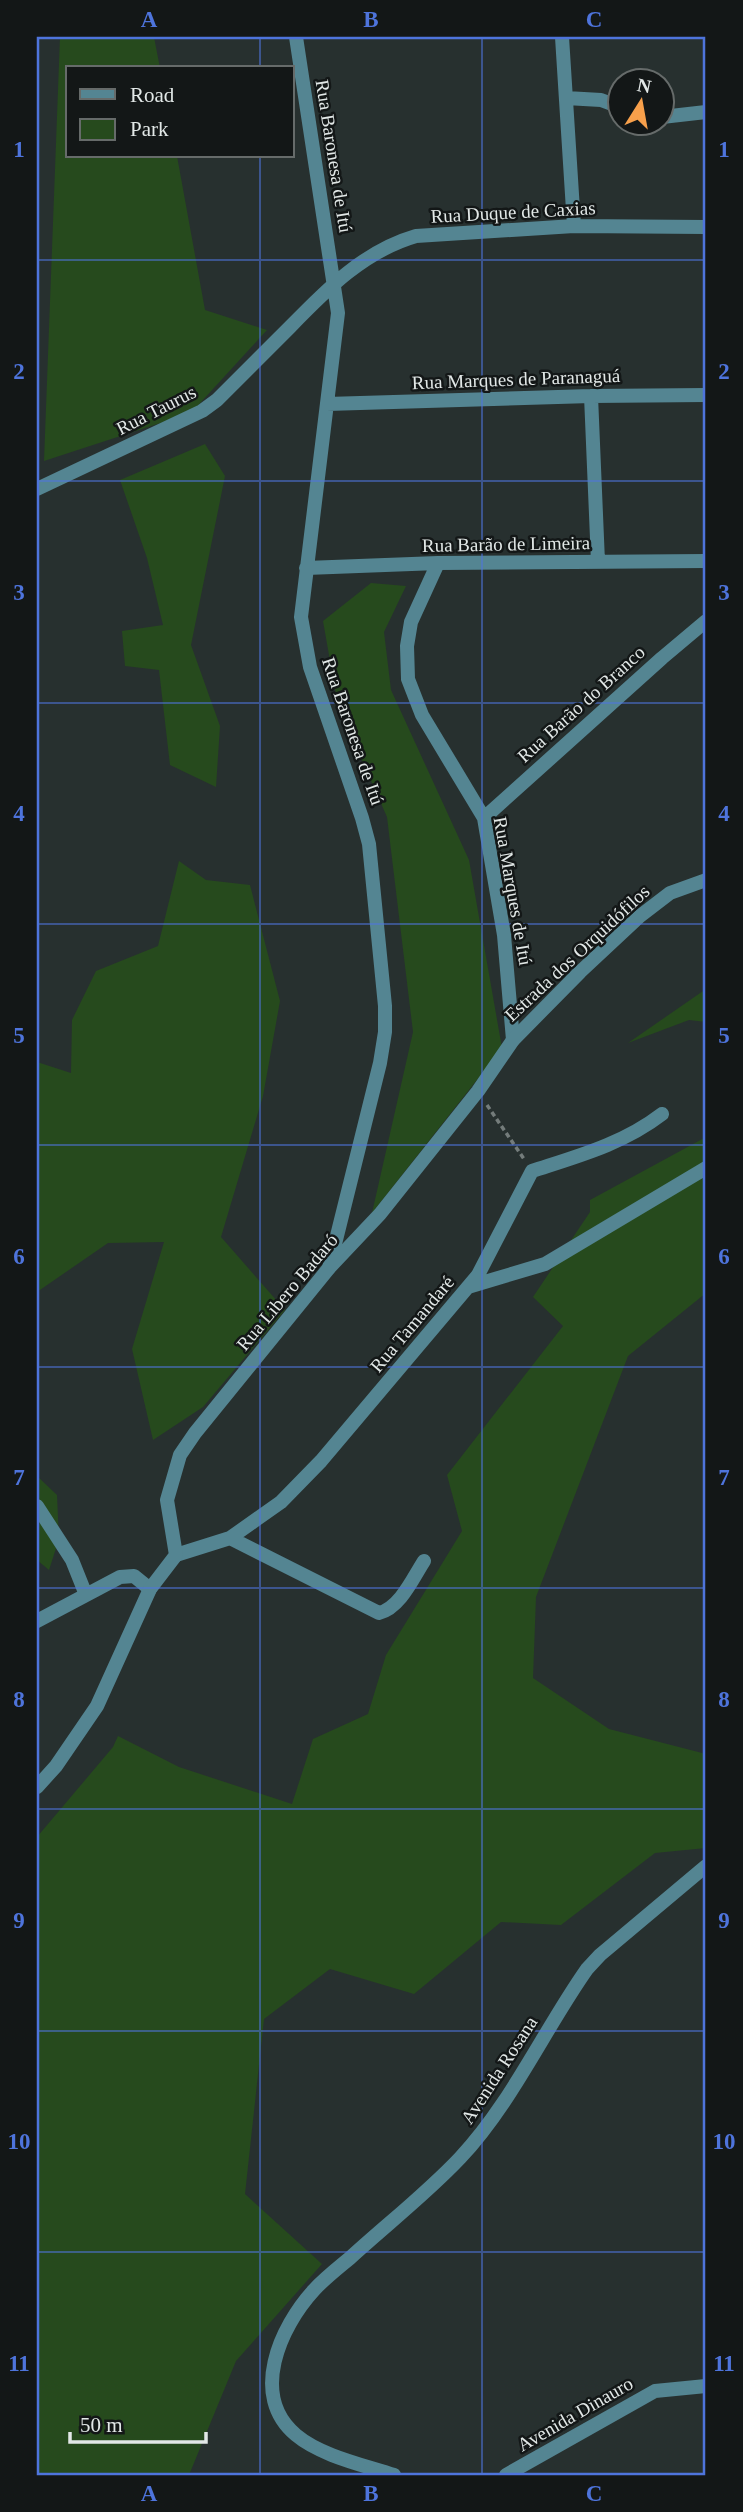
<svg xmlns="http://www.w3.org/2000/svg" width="743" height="2512" viewBox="0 0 743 2512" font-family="Georgia,serif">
<rect width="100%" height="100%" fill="#27302f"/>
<path fill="#264a1d" d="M60,37H154L160,68H68V156H177L205,310L267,330L191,413L44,461Z
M205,444L225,476L191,645L220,726L216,787L170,765L159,670L125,666L122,631L163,625L147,558L120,480Z
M371,583L406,586L384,632L391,690L469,860L502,1048L372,1213L413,1032L387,817L338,706L323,621Z
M179,861L206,880L250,885L280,1001L263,1096L221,1237L285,1310L203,1407L153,1440L132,1349L164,1242L108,1243L37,1292V1062L71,1073L72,1020L96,971L158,946Z
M706,989V1022L689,1020L628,1043Z
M706,1137V1293L628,1356L536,1597L533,1678L609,1729L706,1754V1848L655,1853L561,1925L501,1922L414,1994L330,1969L264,2019L245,2194L322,2264L236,2361L189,2475H37V1837L113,1747L118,1736L179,1767L292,1804L313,1739L368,1714L386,1655L462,1531L447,1475L563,1326L533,1297L590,1212V1200Z
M37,1476L57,1495L59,1539L49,1570L37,1560Z"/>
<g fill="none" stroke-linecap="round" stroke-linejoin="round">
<path stroke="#747c7b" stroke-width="3.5" stroke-dasharray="5 3.5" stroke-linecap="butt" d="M487,1105L524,1159"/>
<path stroke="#548592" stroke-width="14" d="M296,37L338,313L301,617L310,667L362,818L369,844L385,1006V1032L380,1063L329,1268
M562,37L574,226
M566,98L601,100L620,107
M662,117L706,112
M591,396L598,562
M327,404L591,396L706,395
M37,489L202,411L217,400C241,376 266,351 290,327C327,289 364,251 416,236L574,226L706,227
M438,563L411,622L407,646L408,679L422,715L484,818L504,935L513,1040
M306,568L438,563L706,561
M484,818L662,658L706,621
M468,1287L545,1264L706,1168
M37,1506L72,1560L86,1595
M230,1538L379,1613C400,1608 413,1578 424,1561
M176,1555L230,1538L281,1502L321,1461L478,1275L532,1171C578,1156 623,1144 662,1114
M37,1621L120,1577L134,1576L150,1589
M394,2475C364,2465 321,2456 296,2435C249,2396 280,2327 314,2290C325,2278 338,2268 350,2258C386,2225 426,2194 460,2158C511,2104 544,2030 587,1969L600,1955L706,1866
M506,2475L655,2391L706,2386"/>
<path stroke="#548592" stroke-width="14" d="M37,1787L56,1766L97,1706L150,1589L176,1555L167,1500L180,1455L195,1433L329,1268L380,1214L478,1091L513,1040L580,972L640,916L670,893L706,880"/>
</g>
<path fill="none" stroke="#4e74dc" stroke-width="2" stroke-opacity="0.55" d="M260,37V68M482,37V2475M260,156V2475M37,260H706M37,481H706M37,703H706M37,924H706M37,1145H706M37,1367H706M37,1588H706M37,1809H706M37,2031H706M37,2252H706"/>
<g text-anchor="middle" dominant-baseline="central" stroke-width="5" stroke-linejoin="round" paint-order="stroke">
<g font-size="19" fill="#e2e8e7" stroke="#131717">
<text transform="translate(334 156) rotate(81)">Rua Baronesa de Itú</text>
<text transform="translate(513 212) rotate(-3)">Rua Duque de Caxias</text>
<text transform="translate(516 379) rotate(-2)">Rua Marques de Paranaguá</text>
<text transform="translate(156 410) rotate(-27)">Rua Taurus</text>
<text transform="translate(506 544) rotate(-1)">Rua Barão de Limeira</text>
<text transform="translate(581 704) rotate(-42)">Rua Barão do Branco</text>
<text transform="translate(353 731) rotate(71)">Rua Baronesa de Itú</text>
<text transform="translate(513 891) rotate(80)">Rua Marques de Itú</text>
<text transform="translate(577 953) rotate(-43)">Estrada dos Orquidófilos</text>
<text transform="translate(287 1292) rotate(-50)">Rua Libero Badaró</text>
<text transform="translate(412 1324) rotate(-50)">Rua Tamandaré</text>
<text transform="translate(499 2070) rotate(-57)">Avenida Rosana</text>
<text transform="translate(575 2414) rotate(-30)">Avenida Dinauro</text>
</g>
</g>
<rect width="743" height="2512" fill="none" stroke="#131717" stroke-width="77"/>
<rect x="66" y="66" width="228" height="91" fill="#131717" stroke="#666b6a" stroke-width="2"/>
<rect x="80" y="89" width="35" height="10" fill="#548592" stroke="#666b6a" stroke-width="2"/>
<text x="130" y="102" font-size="21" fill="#e2e8e7">Road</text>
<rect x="80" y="119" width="35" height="21" fill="#264a1d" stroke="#666b6a" stroke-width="2"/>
<text x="130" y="136" font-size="21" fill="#e2e8e7">Park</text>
<g transform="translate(641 102) rotate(11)"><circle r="33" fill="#131717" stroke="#666b6a" stroke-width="2"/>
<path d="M0-5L12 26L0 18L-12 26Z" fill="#f8a04b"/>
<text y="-10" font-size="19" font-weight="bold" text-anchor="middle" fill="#e2e8e7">N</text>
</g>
<path d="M70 2432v10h136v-10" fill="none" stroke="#e2e8e7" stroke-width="3.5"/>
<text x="80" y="2432" font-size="21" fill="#e2e8e7" stroke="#131717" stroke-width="5" paint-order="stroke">50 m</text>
<rect x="38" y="38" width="666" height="2436" fill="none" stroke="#4e74dc" stroke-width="2.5"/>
<g font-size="23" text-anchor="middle" font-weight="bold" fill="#4e74dc">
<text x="149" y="27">A</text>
<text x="371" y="27">B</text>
<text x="594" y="27">C</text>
<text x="19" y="157">1</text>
<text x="724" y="157">1</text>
<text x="19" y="379">2</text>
<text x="724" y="379">2</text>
<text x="19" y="600">3</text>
<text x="724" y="600">3</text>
<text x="19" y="821">4</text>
<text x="724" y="821">4</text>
<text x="19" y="1043">5</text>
<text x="724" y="1043">5</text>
<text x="19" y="1264">6</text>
<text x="724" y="1264">6</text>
<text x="19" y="1485">7</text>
<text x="724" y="1485">7</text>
<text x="19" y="1707">8</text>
<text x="724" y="1707">8</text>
<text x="19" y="1928">9</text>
<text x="724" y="1928">9</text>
<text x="19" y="2149">10</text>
<text x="724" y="2149">10</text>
<text x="19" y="2371">11</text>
<text x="724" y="2371">11</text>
<text x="149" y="2501">A</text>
<text x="371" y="2501">B</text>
<text x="594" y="2501">C</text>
</g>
</svg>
